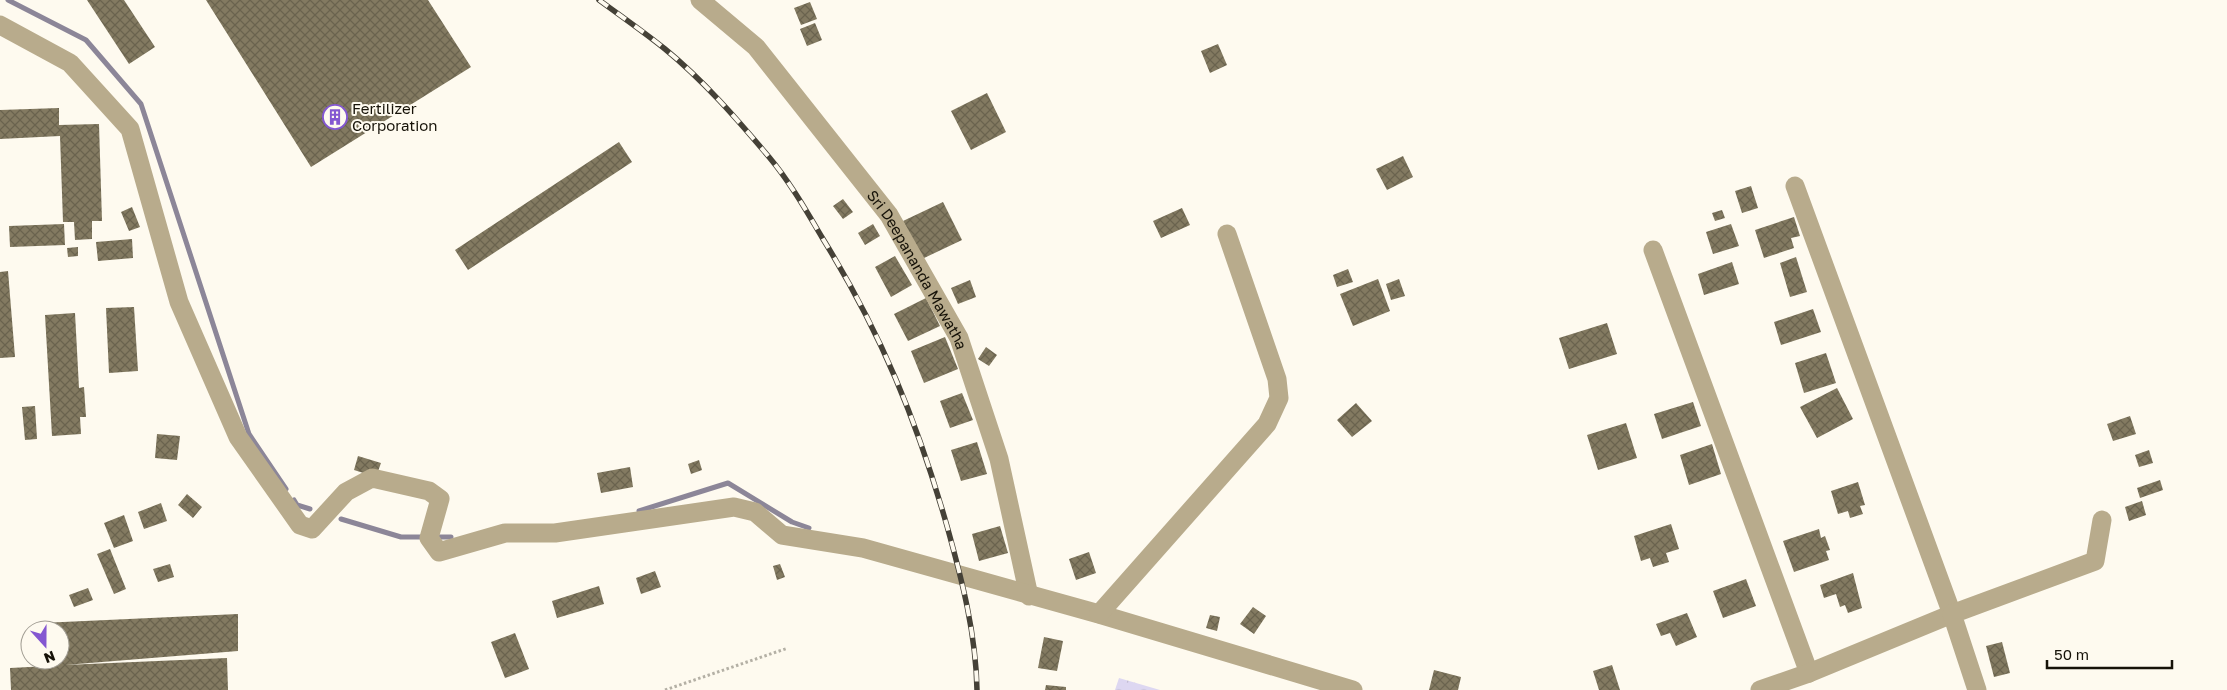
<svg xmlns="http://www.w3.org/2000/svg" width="2227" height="690" viewBox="0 0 2227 690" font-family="'Golos Text',sans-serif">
<defs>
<pattern id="park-crowns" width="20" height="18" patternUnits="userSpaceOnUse" patternTransform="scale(1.25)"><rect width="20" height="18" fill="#ddd7f1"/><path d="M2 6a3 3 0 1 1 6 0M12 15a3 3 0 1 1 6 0" fill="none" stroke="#bdb8cd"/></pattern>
<pattern id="building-cross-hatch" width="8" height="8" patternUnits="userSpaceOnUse" patternTransform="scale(1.25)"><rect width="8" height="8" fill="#837a61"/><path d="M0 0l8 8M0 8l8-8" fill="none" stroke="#6a634e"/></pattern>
</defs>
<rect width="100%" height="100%" fill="#fefaef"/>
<path fill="url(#park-crowns)" d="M1119,678L1160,690H1115Z"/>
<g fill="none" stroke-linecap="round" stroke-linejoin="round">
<path stroke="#8c8698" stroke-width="5" d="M8,0L86,40L141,104L249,434L286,489
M294,500L297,505L310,509
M639,511L728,483L792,522L809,528
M341,519L401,537H425
M434,537H451"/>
</g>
<path fill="url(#building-cross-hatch)" d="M87,0H124L155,47L129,64Z
M206,0H428L471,67L311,167Z
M810,2L817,19L801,25L794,8Z
M815,23L822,40L807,46L800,29Z
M1218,44L1227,65L1210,73L1201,51Z
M987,93L1006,132L971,150L951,111Z
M59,108V125L99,124L102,221H92V239L75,240L74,222H63L60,136L0,139V110Z
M619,142L632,162L468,270L455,250Z
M1403,156L1413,177L1387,190L1376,169Z
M1751,186L1758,208L1742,213L1735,191Z
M843,199L853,212L843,219L833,206Z
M943,202L962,240L922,259L903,221Z
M132,207L140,227L129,231L121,212Z
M1182,208L1190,225L1161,238L1153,221Z
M1722,210L1725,218L1715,221L1712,213Z
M1794,217L1800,236L1791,238L1794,248L1764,258L1755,230Z
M64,224L65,245L10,247L9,226Z
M873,224L880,236L865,245L858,233Z
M1731,224L1739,246L1713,254L1706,232Z
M132,239L133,258L98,261L96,242Z
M78,247V256L68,257L67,248Z
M895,256L912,285L891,297L875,267Z
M1796,257L1807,292L1790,297L1780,263Z
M1732,262L1739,284L1704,295L1698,274Z
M1348,269L1353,282L1337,287L1333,275Z
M8,271L15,357L0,358V272Z
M1378,279L1390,311L1353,326L1340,294Z
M1399,279L1405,296L1391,300L1386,284Z
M970,280L976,297L958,304L951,288Z
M926,298L940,326L908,341L894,314Z
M134,307L138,371L109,373L106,308Z
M1813,309L1821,332L1781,345L1774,322Z
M75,313L79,388L84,387L86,417H80L81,434L52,436L45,315Z
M1607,323L1617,354L1569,369L1559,338Z
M945,337L958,369L924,383L911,351Z
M986,347L997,355L989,366L978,359Z
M1826,353L1836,383L1804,393L1795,363Z
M1837,388L1853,419L1817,438L1800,407Z
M962,393L973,420L950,428L940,401Z
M1693,402L1701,426L1662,439L1654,414Z
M1356,403L1372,421L1352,437L1337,420Z
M35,406L37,439L25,440L22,407Z
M2130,416L2136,434L2113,441L2107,424Z
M1626,423L1637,458L1598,470L1587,435Z
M157,434L180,436L177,460L155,458Z
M977,442L987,474L961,481L951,450Z
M1712,444L1721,474L1689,485L1680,455Z
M2149,450L2153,463L2139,467L2135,455Z
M358,456L381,463L376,477L354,470Z
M699,460L702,470L691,474L688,464Z
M630,467L633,487L601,493L597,473Z
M2160,480L2163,490L2140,498L2137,488Z
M1858,482L1865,505L1860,506L1863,514L1850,518L1848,511L1838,514L1831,491Z
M187,494L202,507L193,518L178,505Z
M2142,501L2146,515L2129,521L2125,507Z
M161,503L167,521L144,529L138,512Z
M124,515L133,541L114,548L104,523Z
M1671,524L1679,549L1666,553L1669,562L1653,567L1650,558L1641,561L1634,536Z
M1000,526L1008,553L979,561L972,534Z
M1819,529L1821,538L1825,536L1830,550L1826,551L1829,560L1794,572L1783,541Z
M110,549L126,589L114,594L97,554Z
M1089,552L1096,573L1076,580L1069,559Z
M170,564L174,577L158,582L153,569Z
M780,564L785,577L777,580L773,566Z
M655,571L661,587L641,594L636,578Z
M1853,573L1862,608L1848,613L1845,605L1840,607L1836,594L1824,598L1820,585Z
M1746,579L1756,606L1723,618L1713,591Z
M599,586L604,604L557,618L552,601Z
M88,588L93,600L74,607L69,595Z
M1253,607L1266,616L1254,634L1240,624Z
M1687,613L1697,637L1676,646L1670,633L1661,636L1656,624Z
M238,614V651L65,665L227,658L228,690H11L10,668L49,666L48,660H60V630H42L41,623Z
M1210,615L1220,617L1217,631L1206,628Z
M515,633L529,669L505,678L491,642Z
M1044,637L1063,641L1057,671L1038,668Z
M2002,642L2010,673L1994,677L1986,646Z
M1612,665L1620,690H1599L1593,671Z
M1434,670L1461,677L1458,690H1429Z
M1046,685L1066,687V690H1045Z"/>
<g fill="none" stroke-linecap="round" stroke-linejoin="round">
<path stroke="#b4b0a5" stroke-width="3" stroke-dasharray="2.5 2.5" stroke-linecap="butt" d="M665,690L788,648"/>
<g stroke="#b8ab8c" stroke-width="19">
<path id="s1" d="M700,0L756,47L889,215L959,338L999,459L1029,596"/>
<path d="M0,25L70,63L130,129L179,302L238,437L300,525L312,529L346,492L372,478L429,491L440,499L429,538L439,552L505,533H555L734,507L755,512L782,535L863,548L1099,614L1353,690"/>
<path d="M1653,250L1809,673"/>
<path d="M1099,614L1267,424L1279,398L1277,379L1227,234"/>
<path d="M1760,690L1809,673L1952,614L1795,186"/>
<path d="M1977,690L1952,614L2095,561L2102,520"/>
</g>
<defs>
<path id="rail" d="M599,0C621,16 644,32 665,49C703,80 737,119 769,157C790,182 807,212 823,239C881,333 917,421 947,526C962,580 976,634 977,690"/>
</defs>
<use href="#rail" stroke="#454137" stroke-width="5.5"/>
<use href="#rail" stroke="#fefaef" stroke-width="4" stroke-dasharray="11" stroke-linecap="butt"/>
</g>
<defs>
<symbol id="building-ring" viewBox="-11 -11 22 22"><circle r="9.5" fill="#fefaef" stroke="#8457d1" stroke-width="1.5"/><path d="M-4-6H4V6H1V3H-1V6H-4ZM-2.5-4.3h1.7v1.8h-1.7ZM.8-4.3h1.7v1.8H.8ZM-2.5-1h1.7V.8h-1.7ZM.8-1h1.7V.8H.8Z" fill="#8457d1"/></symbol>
</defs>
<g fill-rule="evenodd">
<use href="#building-ring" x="321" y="103" width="28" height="28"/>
</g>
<g text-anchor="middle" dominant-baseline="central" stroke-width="4" stroke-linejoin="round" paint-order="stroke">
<g font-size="15" fill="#161208" stroke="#fefaef" text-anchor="start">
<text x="352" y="108">Fertilizer<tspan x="352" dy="17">Corporation</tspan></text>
</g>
<g font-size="15" fill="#161208" stroke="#fefaef">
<text stroke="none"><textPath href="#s1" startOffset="349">Sri Deepananda Mawatha</textPath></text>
</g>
</g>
<g transform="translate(45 645) rotate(159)"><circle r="24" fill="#fefaef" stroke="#a19d93"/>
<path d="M0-4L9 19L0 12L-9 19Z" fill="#8457d1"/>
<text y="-8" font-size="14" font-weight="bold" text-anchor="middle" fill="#161208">N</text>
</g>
<path d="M2047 660v8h125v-8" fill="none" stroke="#161208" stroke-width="2.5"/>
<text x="2054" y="660" font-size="15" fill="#161208" stroke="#fefaef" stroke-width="4" paint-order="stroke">50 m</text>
</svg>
